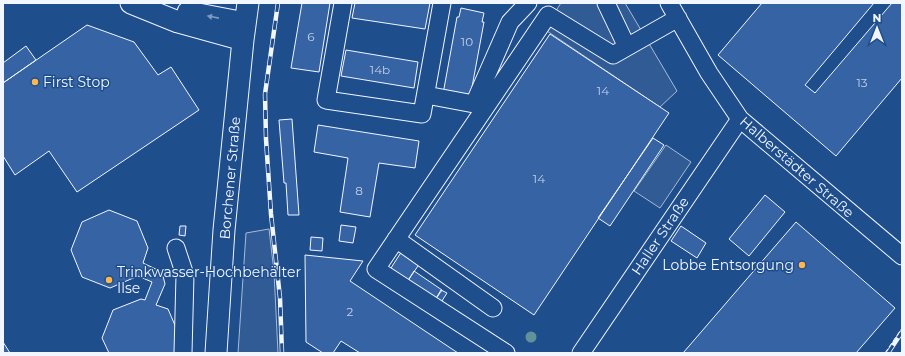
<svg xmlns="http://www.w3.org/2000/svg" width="905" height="356" viewBox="0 0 905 356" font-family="Montserrat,sans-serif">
<rect width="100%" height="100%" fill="#1f4e8c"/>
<path fill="#305b95" stroke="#a8bbd7" d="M561,3H625L677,91L660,107L544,29Z
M666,145L691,162L660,208L634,191Z
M269,229L274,272L278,353H238L246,233Z"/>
<path fill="#3563a3" stroke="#f2f6ff" d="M302,3H330L319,72L291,68Z
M355,3H430L425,29L352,18Z
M762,3H874L805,85L815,93L892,3H902V78L836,156L718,55Z
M461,8L484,13L482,22H484L470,98L443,94L457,17H459Z
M87,25L134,42L158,75L171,67L199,110L77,192L49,151L15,175L3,156V83Z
M550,34L669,113L534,315L415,235Z
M26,46L36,60L3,83V63Z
M346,50L418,62L414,88L341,76Z
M292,119L299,215H288L286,183H284L279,120Z
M318,125L419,141L415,168L379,163L370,217L340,212L348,158L314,152Z
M653,138L664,145L610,226L598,218Z
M765,195L785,212L749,256L729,239Z
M109,210L137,221L148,248L143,263L162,272L165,284L156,305L168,309L180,337L174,353H109L102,338L113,310L141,299L145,300L152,282L138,276L110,288L82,277L71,250L82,222Z
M796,222L895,308L856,353H683Z
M341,225L356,227L353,243L339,241Z
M180,226H186L185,236L179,235Z
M681,226L706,243L697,258L671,241Z
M311,237L323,238L322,251L310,250Z
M402,251L420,263L407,282L389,271Z
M305,255L363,261L350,281L458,353H360L341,341L333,353H323L306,342Z
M414,271L442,290L435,300L407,282Z
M441,290L447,293L440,304L435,300Z
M3,342L10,353H3Z"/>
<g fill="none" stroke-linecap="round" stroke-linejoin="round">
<defs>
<path id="minor" d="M343,3L326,100L422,114L442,3
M606,3L627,47
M669,3L709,73L740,119L902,256
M426,95L474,104L510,22L528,3
M396,239L493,308
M176,248L185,275L183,353
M506,353L376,269L548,15L613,55L678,18
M581,353L740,119"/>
<path id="major" d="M131,3L178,22L243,40
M188,12L245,23
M216,353L224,230L243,40L248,3"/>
</defs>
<use href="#minor" stroke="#f2f6ff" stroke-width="19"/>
<use href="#major" stroke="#f2f6ff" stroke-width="23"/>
<use href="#minor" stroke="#1f4e8c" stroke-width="17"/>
<use href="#major" stroke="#1f4e8c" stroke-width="21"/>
<defs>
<path id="rail" d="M278,3L265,94L266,139L271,214L280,298L282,353
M888,353L902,332"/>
</defs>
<use href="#rail" stroke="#f2f6ff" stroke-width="4.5"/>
<use href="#rail" stroke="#1f4e8c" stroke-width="3" stroke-dasharray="9" stroke-linecap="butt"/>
<path stroke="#f2f6ff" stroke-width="1" stroke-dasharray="5 2" stroke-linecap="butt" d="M885,353L902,328"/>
</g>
<circle fill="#61919a" cx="531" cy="337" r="5.5"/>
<defs><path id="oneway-solid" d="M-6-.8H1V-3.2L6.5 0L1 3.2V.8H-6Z"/></defs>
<use fill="#7e9ac0" href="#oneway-solid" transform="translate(213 17) rotate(-169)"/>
<g fill="#ffb74d" stroke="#1f4e8c" stroke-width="1.5">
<circle cx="35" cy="82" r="4"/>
<circle cx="802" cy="265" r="4"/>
<circle cx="109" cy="280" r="4"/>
</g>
<g text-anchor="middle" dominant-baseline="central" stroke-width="3" stroke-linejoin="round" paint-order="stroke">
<g font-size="12" fill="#c3d1e8">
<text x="311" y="36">6</text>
<text x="467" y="41">10</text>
<text x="380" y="69">14b</text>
<text x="862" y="82">13</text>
<text x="603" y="90">14</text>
<text x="539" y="178">14</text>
<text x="359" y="190">8</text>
<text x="350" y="311">2</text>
</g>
<g font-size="14" fill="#f2f6ff" stroke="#1f4e8c" text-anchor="start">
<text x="43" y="82">First Stop</text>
<text x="794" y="265" text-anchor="end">Lobbe Entsorgung</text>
<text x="117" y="272">Trinkwasser-Hochbehälter<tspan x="117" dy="16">Ilse</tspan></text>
</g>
<g font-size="14" fill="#f2f6ff" stroke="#1f4e8c">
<text transform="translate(797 167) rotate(41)">Halberstädter Straße</text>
<text transform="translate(230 178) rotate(-85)">Borchener Straße</text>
<text transform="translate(660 236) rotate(-56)">Haller Straße</text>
</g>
</g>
<rect width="905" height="356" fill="none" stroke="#f2f6ff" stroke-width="8"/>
<g transform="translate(877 28)" stroke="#1f4e8c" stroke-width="3" paint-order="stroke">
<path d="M0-3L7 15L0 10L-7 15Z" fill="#f2f6ff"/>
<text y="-6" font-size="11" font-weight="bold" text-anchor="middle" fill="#f2f6ff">N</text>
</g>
</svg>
